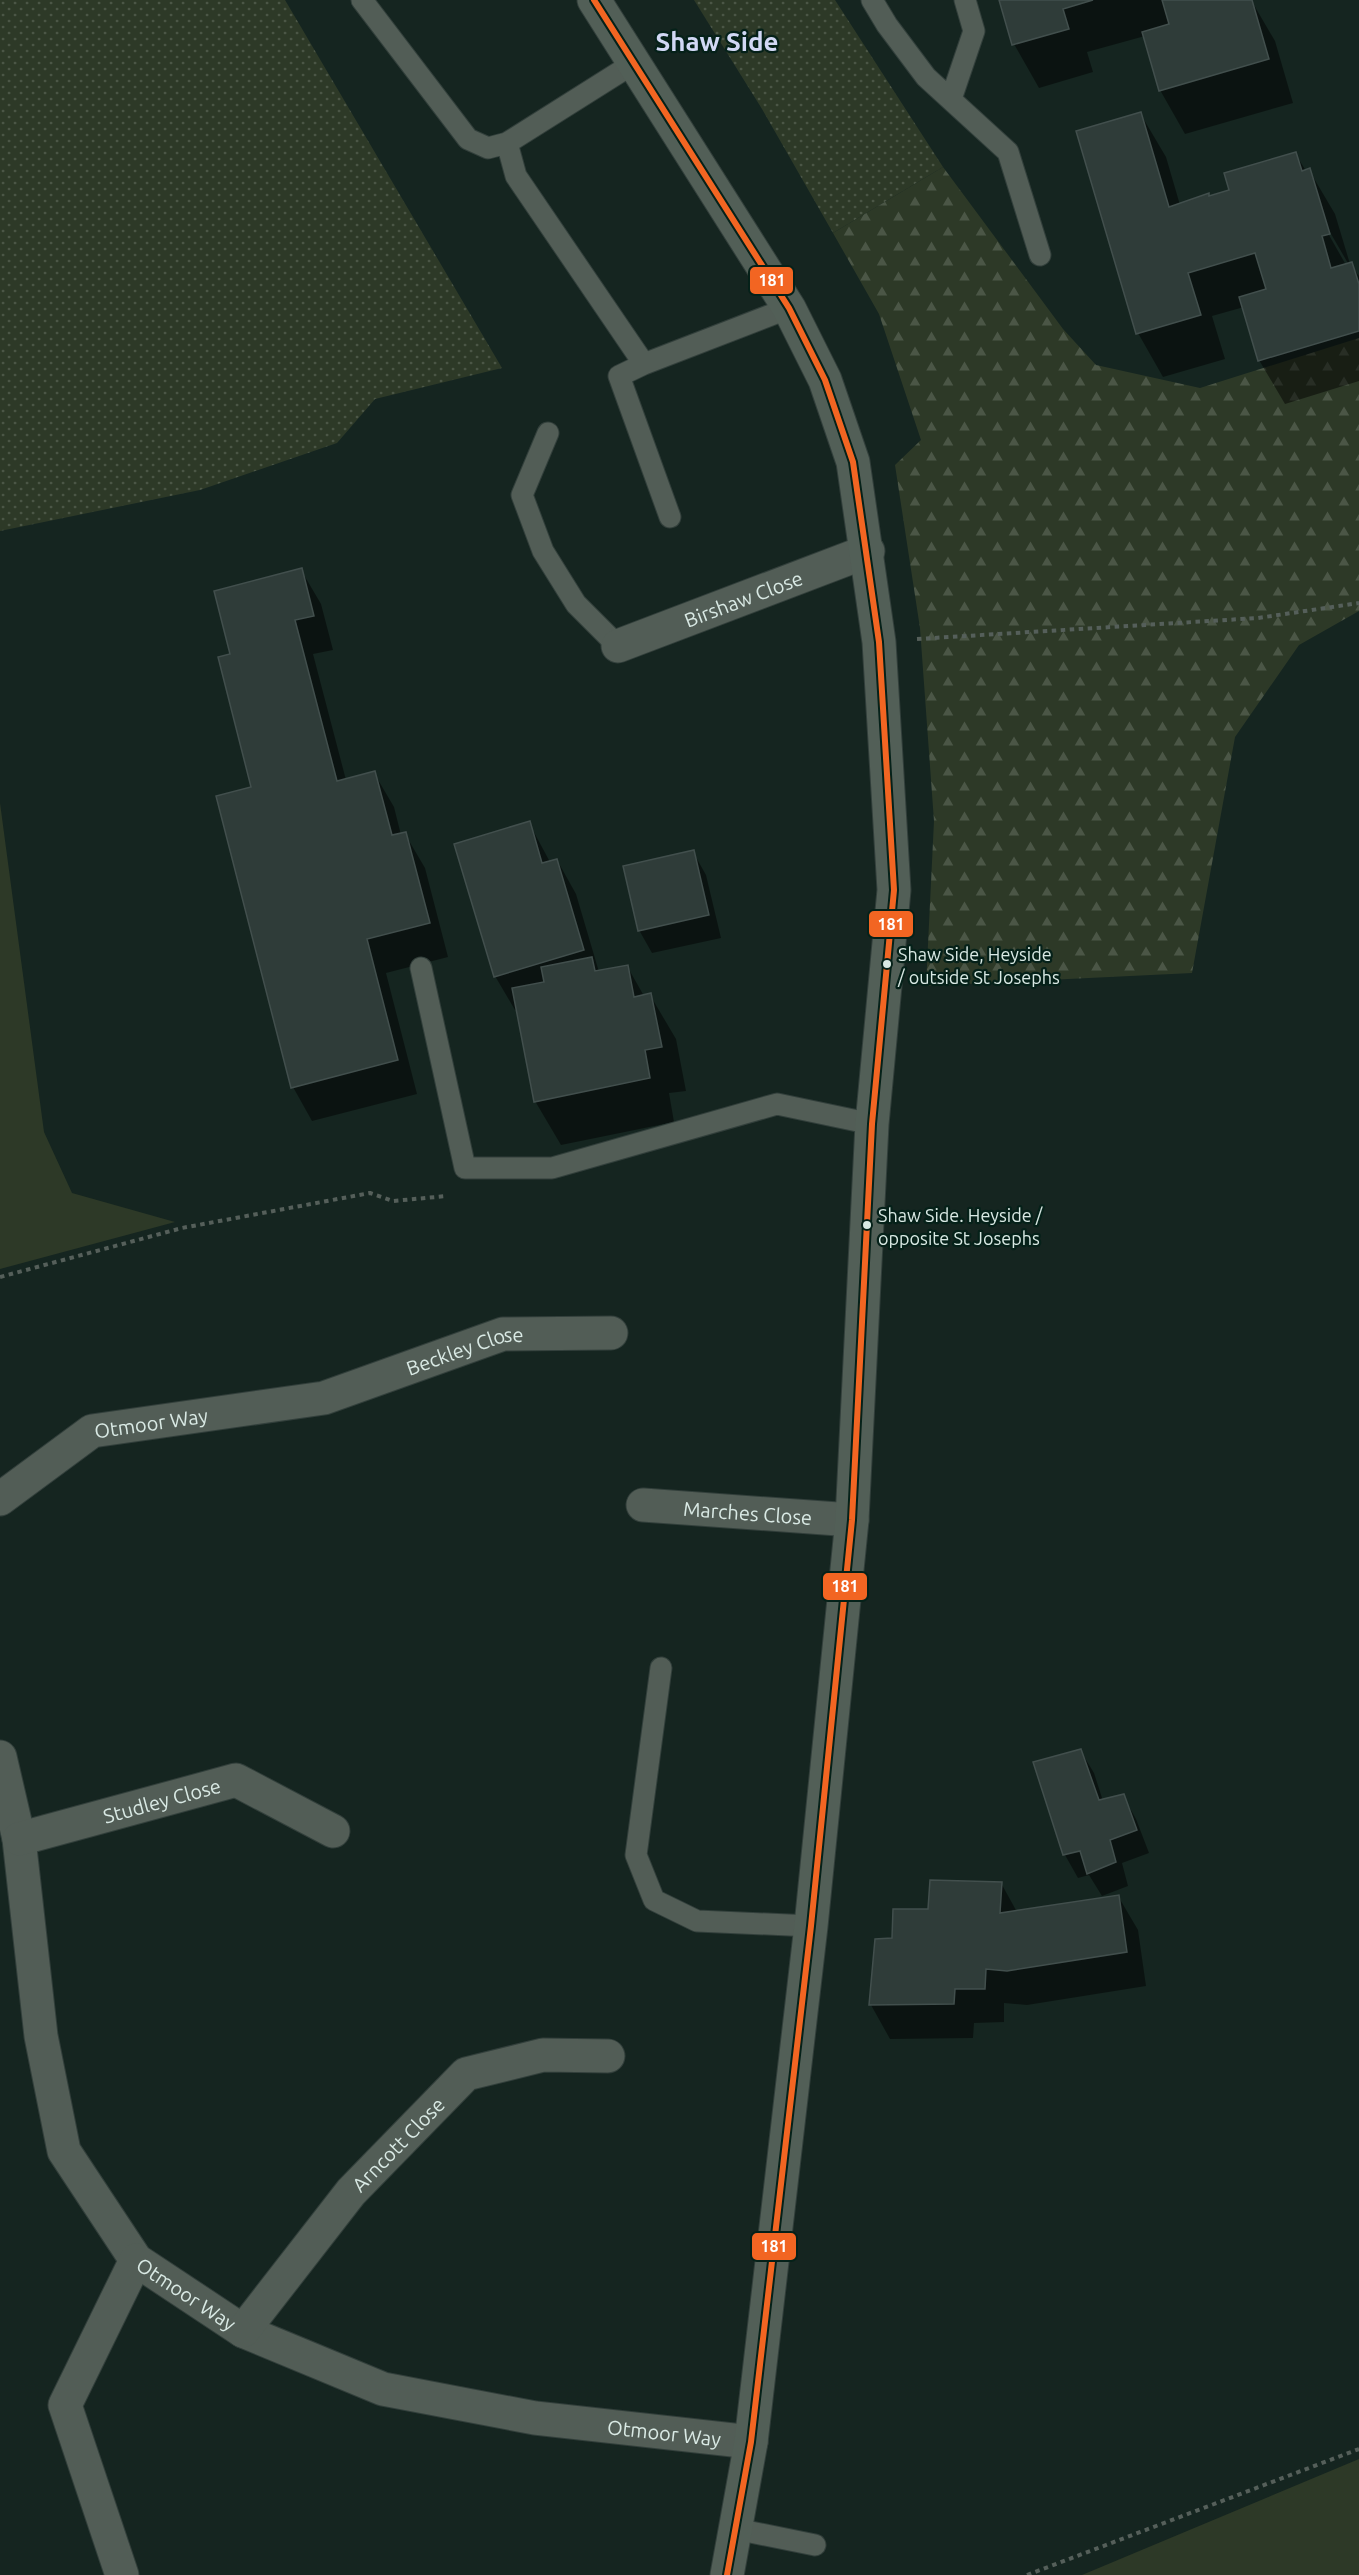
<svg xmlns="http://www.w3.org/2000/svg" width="1359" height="2575" viewBox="0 0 1359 2575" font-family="Ubuntu,sans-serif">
<defs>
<pattern id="grass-dots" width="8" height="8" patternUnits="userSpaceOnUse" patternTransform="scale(1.5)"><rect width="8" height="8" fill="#2d3927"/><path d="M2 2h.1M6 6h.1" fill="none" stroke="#4b5646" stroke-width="1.8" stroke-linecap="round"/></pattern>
<pattern id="forest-firs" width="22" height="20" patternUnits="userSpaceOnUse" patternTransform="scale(1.5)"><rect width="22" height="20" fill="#2d3927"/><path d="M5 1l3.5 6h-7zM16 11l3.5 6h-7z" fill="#4b5646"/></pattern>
</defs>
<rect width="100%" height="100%" fill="#152520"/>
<path fill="url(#grass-dots)" d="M0,0H285L502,368L375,399L337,443L200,490L0,531Z
M694,0H835L943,167L833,233L762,109Z"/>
<path fill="url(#forest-firs)" d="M943,167L1063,329L1096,365L1200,388L1359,338V611L1299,645L1235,737L1192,973L926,986L934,821L920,628L895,465L921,440L879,314L833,233Z"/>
<path fill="#2d3927" d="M0,803L44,1132L72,1193L175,1222L0,1269Z
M1359,2459V2575H1082Z"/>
<path fill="#0007" fill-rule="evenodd" d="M1001,0H1251L1275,41L1293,103L1185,134L1160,90L1145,36L1087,52L1093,72L1039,88L1014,44Z
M1140,113L1166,157L1180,205L1231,191L1295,153L1306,171L1309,170L1335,214L1350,264L1359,276V381L1285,404L1259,360L1244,307L1212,316L1225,359L1163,377L1138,333ZM1327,227L1349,265H1346L1325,228Z
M301,570L321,604L333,650L313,654L346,780L374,773L394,807L401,835L405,834L425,868L448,957L386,973L417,1094L312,1121L293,1087L232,655Z
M529,823L550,862L557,860L576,894L599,972L627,966L644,996L650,995L676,1039L686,1091L669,1093L674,1122L561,1145L535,1101L517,1010H515L495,976Z
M693,852L706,875L721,938L652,953L639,930Z
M1080,1750L1094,1773L1103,1801L1123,1796L1136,1819L1149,1853L1122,1863L1128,1886L1102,1896L1089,1875L1078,1878L1065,1855L1035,1763Z
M1001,1883L1017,1912L1118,1896L1138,1930L1146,1986L1027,2005L1004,2003V2022L974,2023L973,2038L890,2039L871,2005L893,1939L929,1911Z"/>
<path fill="#2f3c39" stroke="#424f4d" stroke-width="1.5" d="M999,0H1093L1063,9L1069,29L1012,45Z
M1162,0H1252L1269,59L1159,91L1142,32L1169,24Z
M1141,112L1169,207L1209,193V196L1229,190L1224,173L1296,152L1302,171L1310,168L1330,234L1322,236L1331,268L1352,262L1359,284V331L1258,361L1239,297L1266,289L1255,253L1188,273L1201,315L1136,334L1076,131Z
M302,568L314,616L295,620L337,781L375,771L392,835L406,832L430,923L367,939L398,1060L291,1088L216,796L251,787L218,657L230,654L214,591Z
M530,821L542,863L557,859L584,950L494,977L454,844Z
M694,850L709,915L638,931L623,866Z
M592,957L595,971L628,965L634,997L651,993L662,1047L645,1050L650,1078L534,1102L512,988L544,982L541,967Z
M1081,1749L1099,1800L1124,1794L1137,1830L1110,1840L1116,1862L1087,1874L1080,1851L1063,1855L1033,1762Z
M930,1880L1002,1882L1000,1913L1119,1895L1127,1952L1007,1971L986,1969L985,1989H955L954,2004L869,2005L875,1939L892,1938L893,1909H928Z"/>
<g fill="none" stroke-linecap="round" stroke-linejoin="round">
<defs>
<path id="service" d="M362,0L468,139L488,148L507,143L634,63
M872,0L887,25L926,77L1008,152L1040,255
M951,99L974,31L965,0
M507,143L516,176L644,364L789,308
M644,364L619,376L670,517
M548,433L522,495L543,551L576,604L618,646
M421,968L465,1168H552L777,1104L872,1124
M661,1668L636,1855L654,1900L697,1921L811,1926
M736,2529L815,2545"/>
<g id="minor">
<path id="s1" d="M618,646L868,551"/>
<path id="s2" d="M0,1499L92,1431L324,1398L503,1334L611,1333"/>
<path id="s3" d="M643,1505L852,1520"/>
<path id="s4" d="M0,1757L19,1839L41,2036L64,2151L136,2260L243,2331L383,2389L535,2418L751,2442"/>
<path id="s5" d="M19,1839L236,1780L333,1831"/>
<path id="s6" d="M243,2331L351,2192L466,2074L543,2055L608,2056"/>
<path d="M122,2575L65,2405L136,2260"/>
</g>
<path id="secondary" d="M594,0L789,308L825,380L853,462L879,642L894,890L872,1124L852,1520L811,1926L751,2442L727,2575"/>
</defs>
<use href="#service" stroke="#323f3b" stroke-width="23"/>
<use href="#minor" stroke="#323f3b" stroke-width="35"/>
<use href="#secondary" stroke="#323f3b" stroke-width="35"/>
<path stroke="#555f5a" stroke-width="4" stroke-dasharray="4.5 4.5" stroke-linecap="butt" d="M917,639L1258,618L1359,603
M0,1277L182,1228L370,1193L393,1201L447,1196
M1027,2575L1359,2449"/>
<use href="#service" stroke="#525d56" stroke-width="21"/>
<use href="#minor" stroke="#525d56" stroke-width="33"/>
<use href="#secondary" stroke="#525f57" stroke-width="33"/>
<defs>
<path id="bus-1" d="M594,0L789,308L825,380L853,462L879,642L894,890L872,1124L852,1520L811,1926L751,2442L727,2575"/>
</defs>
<use href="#bus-1" stroke="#052119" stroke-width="10"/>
<use href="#bus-1" stroke="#f26522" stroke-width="6"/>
</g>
<g fill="#d9e9e4" stroke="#052119" stroke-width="2">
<circle cx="887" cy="964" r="5"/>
<circle cx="867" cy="1225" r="5"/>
</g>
<g text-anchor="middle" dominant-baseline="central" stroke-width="4.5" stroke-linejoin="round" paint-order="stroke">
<g font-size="18" fill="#d9e9e4" stroke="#052119" text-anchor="start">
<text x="898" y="954">Shaw Side, Heyside<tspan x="898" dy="23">/ outside St Josephs</tspan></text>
<text x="878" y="1215">Shaw Side. Heyside /<tspan x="878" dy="23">opposite St Josephs</tspan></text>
</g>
<g font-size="20" fill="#d9e9e4" stroke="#052119">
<text stroke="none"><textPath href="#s1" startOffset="134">Birshaw Close</textPath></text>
<text stroke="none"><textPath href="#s2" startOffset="498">Beckley Close</textPath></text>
<text stroke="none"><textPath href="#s2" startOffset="174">Otmoor Way</textPath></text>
<text stroke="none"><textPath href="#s3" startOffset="105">Marches Close</textPath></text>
<text stroke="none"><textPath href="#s5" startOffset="148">Studley Close</textPath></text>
<text stroke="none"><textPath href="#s6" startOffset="243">Arncott Close</textPath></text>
<text stroke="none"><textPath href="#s4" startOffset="591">Otmoor Way</textPath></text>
<text stroke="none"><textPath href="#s4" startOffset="1095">Otmoor Way</textPath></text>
</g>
<g font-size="26" font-weight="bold" fill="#d2d8f5" stroke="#052119">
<text x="717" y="41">Shaw Side</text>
</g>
</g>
<g stroke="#052119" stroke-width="2">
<rect x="749" y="266" width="45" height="29" rx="6" fill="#f26522"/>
<rect x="868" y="910" width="46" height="28" rx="6" fill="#f26522"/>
<rect x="822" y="1572" width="46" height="29" rx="6" fill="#f26522"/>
<rect x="751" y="2232" width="46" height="29" rx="6" fill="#f26522"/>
</g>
<g font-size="16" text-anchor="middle" font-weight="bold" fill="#fff">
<text x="772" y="286">181</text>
<text x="891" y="930">181</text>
<text x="845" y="1592">181</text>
<text x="774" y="2252">181</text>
</g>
</svg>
